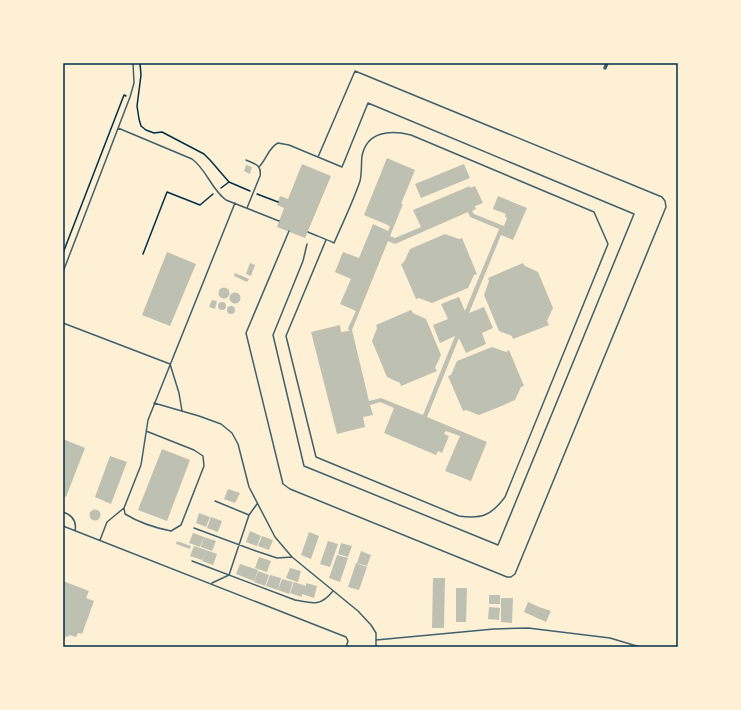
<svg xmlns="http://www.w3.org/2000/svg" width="741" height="710" viewBox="0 0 741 710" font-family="Helvetica,sans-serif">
<rect width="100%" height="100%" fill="#fdf0d5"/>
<path fill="#bec0b2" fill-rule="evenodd" d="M387,158L415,170L401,204H403L390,236L395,238L421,227L413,210L470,186V188L475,186L483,203L475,206L476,209L472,211L474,214L504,226L507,218L505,217L506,214L493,209L498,196L527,208L513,240L501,235L469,313L484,307L493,328L482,333L486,344L466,353L459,338L427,417L487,442L471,481L445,471L460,436L446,431L444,434L449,436L442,453L438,451L436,455L384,433L394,408L380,402L370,405L373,415L363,417L365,427L337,434L311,332L340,325L341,332L349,331L348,328L356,311L340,304L351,279L335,272L343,252L359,258L373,224L388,231L390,226L364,215ZM468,212L470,217L499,229L465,311L459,297L441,304L448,319L433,325L440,343L455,336L423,415L381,398L369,401L352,330L388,241L395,244Z
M302,164L331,176L305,238L277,227L284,208L277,205L280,196L288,199Z
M464,164L470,178L421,198L415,184Z
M246,165L252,167L250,174L244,171Z
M445,234L459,239L462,238L477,274L474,275L468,288L432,303L419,298L416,299L401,264L404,262L410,249Z
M167,252L196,264L170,326L142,315Z
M250,263L255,265L251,276L246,274Z
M523,263L525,266L538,272L553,308L547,321L549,325L513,339L512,336L499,331L484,295L489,281L488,278Z
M235,273L249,279L247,282L234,276Z
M218.5 293a5.5 5.5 0 1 1 11 0a5.5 5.5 0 1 1-11 0Z
M229.5 298a5.5 5.5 0 1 1 11 0a5.5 5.5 0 1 1-11 0Z
M212,300L217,301L215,309L209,307Z
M218 306a4 4 0 1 1 8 0a4 4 0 1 1-8 0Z
M227 310a4 4 0 1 1 8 0a4 4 0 1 1-8 0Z
M411,310L413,313L426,319L441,355L435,368L437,371L401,386L400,383L387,377L372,341L377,328L376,325Z
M492,347L506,352L509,350L524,386L521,387L515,400L499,407L479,415L466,410L463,411L448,376L451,375L457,361Z
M63,439L85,448L66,497L63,496Z
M162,449L190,460L167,521L138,510Z
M110,456L127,462L111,504L95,497Z
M228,489L240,493L235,503L224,499Z
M89.5 515a5.5 5.5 0 1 1 11 0a5.5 5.5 0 1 1-11 0Z
M199,513L210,517L206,527L196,523Z
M211,517L222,521L218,532L207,528Z
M250,531L261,536L257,546L246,542Z
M309,532L319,536L311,559L301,555Z
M193,533L204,537L200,547L189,543Z
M262,536L273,540L269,550L258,546Z
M204,537L216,541L212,551L201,547Z
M177,541L191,546L190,549L176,544Z
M328,541L338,544L330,567L320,564Z
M341,543L352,546L348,557L338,554Z
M194,546L206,550L202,560L190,556Z
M206,550L217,554L213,565L202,561Z
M361,551L371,555L367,566L357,563Z
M337,555L348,558L340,582L329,578Z
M259,557L271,561L267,572L255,568Z
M356,563L367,567L359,590L348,587Z
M240,564L258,570L254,581L236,574Z
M290,568L301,571L298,582L286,578Z
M258,571L269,575L265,586L254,582Z
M270,575L281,578L278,590L266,586Z
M433,578H445L444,628H432Z
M282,579L293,582L289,594L278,590Z
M63,581L89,591L86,598L94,601L82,634L78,633L76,637L69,635L68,637L66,636L63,644Z
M294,582L306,586V583L317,586L314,598L302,594V597L290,593Z
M456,588H467L466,622H456Z
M489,595H500V604H489Z
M501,598H513L512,623L501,622Z
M528,602L539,607L535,617L524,612Z
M489,607L500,608L499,620L488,619Z
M539,607L551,611L546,622L535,617Z"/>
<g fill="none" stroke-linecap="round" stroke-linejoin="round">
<path stroke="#003049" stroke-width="1.5" d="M140,63L141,75L137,106L139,119L141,126L146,130L154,133L162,132L204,154L210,160L229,182L250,191
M221,188L229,182
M257,194L278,202
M63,253L124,95L126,96
M143,254L167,192L200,205L213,194"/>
<path stroke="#3f606c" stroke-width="1.5" d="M118,128L192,159C207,170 211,189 226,200L279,221
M246,160C255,164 262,165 260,176L247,208
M259,167C267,159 268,148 278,143L289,145L342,167L368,103L634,214L498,545L304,466L273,335L303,261L307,244
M289,231L246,333L283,484L290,489L507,577H511L515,574L666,207L665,201L662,197L355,71L318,157
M308,232C317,236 326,239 334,243C343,222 353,202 360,181C362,173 361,164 362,156C367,131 390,130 411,135L594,212L608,244L505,497C491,516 481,519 459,516L316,457L286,336L326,240
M63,272L130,97L134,83L133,63
M63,323L170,364L179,393L182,411
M154,403L199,416L221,424L232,433L238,444L249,487L275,537L292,557L358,611L371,625L376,633V647
M215,501L249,515
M124,508L125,514C138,522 156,528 171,531L181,525L204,466L203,456L194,450L146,431
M63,512C72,515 77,521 75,531
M63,526L346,637L348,641L346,647
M194,528L256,551L277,558L292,557
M100,540L107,522L124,508L141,465L148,420L235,203
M192,561L295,600C314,604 321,606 333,591
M212,583L229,575L249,515L257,504
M376,640L494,629L528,628L610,638L640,647"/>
<path stroke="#3f606c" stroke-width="3.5" d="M605,68L607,63"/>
</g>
<rect width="741" height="710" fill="none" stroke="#fdf0d5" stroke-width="128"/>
<rect x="64" y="64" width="613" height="582" fill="none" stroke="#003049" stroke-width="1.5"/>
</svg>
